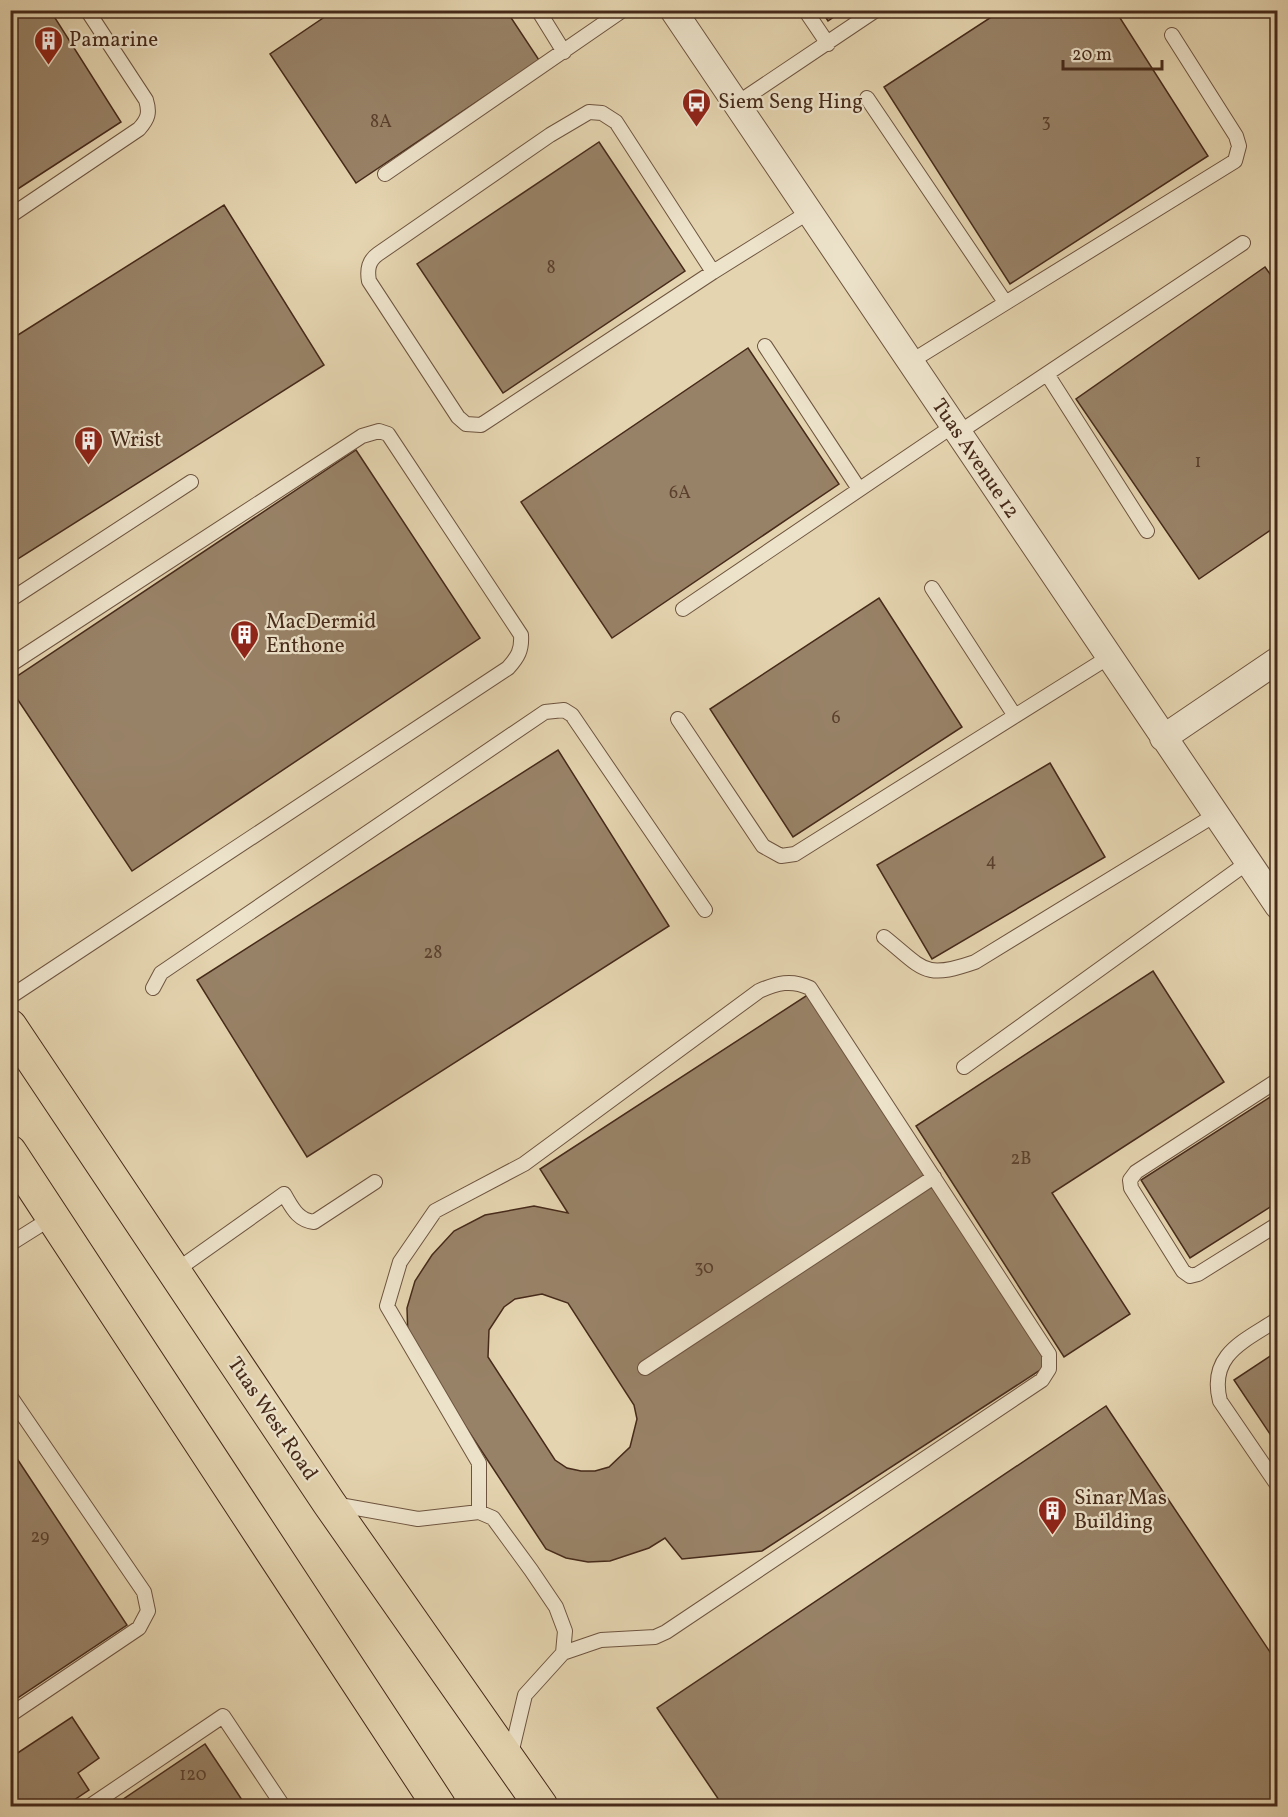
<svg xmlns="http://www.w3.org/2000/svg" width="1288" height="1817" viewBox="0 0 1288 1817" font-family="Vollkorn,serif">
<rect width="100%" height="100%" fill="#e4d4af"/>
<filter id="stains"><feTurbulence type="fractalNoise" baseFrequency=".00333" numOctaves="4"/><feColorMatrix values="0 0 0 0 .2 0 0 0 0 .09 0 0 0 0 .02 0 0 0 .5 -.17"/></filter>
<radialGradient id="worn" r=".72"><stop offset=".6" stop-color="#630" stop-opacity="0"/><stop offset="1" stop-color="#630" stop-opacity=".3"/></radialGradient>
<path fill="#988267" stroke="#462a1a" stroke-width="1.5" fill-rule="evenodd" d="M10,10H50L121,122L10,194Z
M335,10H506L539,60L356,183L270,54Z
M821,10H844L828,21Z
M1002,10H1115L1208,156L1010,284L884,87Z
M599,142L685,271L503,393L417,264Z
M224,205L324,365L10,564V340Z
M1265,267L1278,285V525L1199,579L1076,399Z
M748,348L839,484L612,638L521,502Z
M356,450L480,638L132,871L10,688V681Z
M879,598L962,727L793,837L710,709Z
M558,750L669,926L307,1157L197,980Z
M1050,763L1105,857L932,959L877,865Z
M1153,971L1224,1082L1052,1193L1130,1314L1064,1357L916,1126Z
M809,994L1048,1365L762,1551L682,1559L665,1538L649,1548L610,1561L588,1562L566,1558L546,1549L408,1339L407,1308L415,1281L432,1255L454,1231L485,1215L534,1206L568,1213L540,1169ZM542,1294L568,1303L634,1405L637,1419L630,1447L609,1467L595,1471H581L567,1468L555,1460L488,1357L489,1330L504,1307L515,1299Z
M1278,1092V1202L1190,1258L1141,1180Z
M1278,1351V1446L1234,1380Z
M1106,1406L1278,1664V1806H723L657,1708Z
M10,1448L127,1625L10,1703Z
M72,1717L99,1758L78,1773L89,1790L65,1806H10V1758Z
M205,1744L246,1806H113Z"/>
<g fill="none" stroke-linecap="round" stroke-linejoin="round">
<defs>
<path id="service" d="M538,10L564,52
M805,10L828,44
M867,98L1005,302
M736,104L876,10
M385,174L623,10
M10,216L139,129C148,119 150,113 146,100L87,10
M713,272L616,122L602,113L589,112L550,135L378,254C368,261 367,270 369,281L458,417L466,424L481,425L713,272L809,212
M765,346L859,489
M910,362L1235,161L1239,146L1236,136L1172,35
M1047,374L1147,531
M958,433L1243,243
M932,588L1015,716
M10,600L191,482
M683,609L953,426
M10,665L362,436L379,431L388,434L521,635C522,650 518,657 508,668L10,997
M678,719L763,846L781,856L795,854L1109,657
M884,937C924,969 923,980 975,962L1215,815
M153,988L161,973L545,712L564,710L572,715L705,910
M964,1067L1247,863
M1278,1080L1136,1172L1130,1180L1131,1188L1183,1271L1190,1276L1198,1274L1278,1224
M10,1244L53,1217
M174,1272L284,1194C292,1207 297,1220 314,1222L375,1182
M1278,1319C1245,1341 1208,1354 1220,1401L1278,1486
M645,1368L934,1177
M10,1396L144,1592L148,1611L139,1628L10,1715
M334,1504L418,1519L479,1512L493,1518L531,1570L556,1607L565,1631L563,1653L525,1695L511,1754
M479,1512V1463L387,1306L400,1262L435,1211L524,1164L759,991C777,983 791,979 810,988L1049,1354V1369L1042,1380L666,1632L655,1637L601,1640L563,1653
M90,1806L223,1716L283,1806"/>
<path id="minor" d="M673,10L1278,906
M1163,738L1278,660"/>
<path id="primary" d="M10,1026L329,1503L541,1806
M10,1152L439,1806"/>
</defs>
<use href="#service" stroke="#6e543f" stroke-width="16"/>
<use href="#minor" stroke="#6e543f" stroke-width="28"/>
<use href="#primary" stroke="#462a1a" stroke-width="35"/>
<use href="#service" stroke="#ede3cb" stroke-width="14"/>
<use href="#minor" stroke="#ede3cb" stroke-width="26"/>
<use href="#primary" stroke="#e4d4af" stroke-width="33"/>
</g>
<defs>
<symbol id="building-pin" viewBox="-11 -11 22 30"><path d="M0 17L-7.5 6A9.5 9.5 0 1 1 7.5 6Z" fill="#8f2418" stroke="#ede3cb"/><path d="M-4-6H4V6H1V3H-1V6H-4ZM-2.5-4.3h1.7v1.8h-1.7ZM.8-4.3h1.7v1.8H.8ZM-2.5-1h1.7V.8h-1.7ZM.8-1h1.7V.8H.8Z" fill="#fff"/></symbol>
<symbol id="bus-pin" viewBox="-11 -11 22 30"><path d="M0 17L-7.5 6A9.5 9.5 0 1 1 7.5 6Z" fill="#8f2418" stroke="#ede3cb"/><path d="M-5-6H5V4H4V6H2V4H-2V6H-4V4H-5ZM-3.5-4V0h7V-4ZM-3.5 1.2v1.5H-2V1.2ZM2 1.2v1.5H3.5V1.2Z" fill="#fff"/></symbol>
</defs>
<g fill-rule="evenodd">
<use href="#building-pin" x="32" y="24" width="33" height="45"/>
<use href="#bus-pin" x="680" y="86" width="33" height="45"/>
<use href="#building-pin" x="72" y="424" width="33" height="45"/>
<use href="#building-pin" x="228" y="618" width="33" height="45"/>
<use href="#building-pin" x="1036" y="1494" width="33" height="45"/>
</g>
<g text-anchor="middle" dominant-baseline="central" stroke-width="4.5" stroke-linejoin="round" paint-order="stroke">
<g font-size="18" fill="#5a402d">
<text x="381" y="122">8A</text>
<text x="1046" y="122">3</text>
<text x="551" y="268">8</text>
<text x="1198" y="462">1</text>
<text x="680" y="493">6A</text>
<text x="836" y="718">6</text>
<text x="991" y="861">4</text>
<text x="433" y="953">28</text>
<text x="1021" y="1159">2B</text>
<text x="704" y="1268">30</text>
<text x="40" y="1537">29</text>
<text x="193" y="1775">120</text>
</g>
<g font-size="21" fill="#462a1a" stroke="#ede3cb" text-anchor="start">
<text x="69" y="40">Pamarine</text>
<text x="718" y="102">Siem Seng Hing</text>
<text x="110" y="440">Wrist</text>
<text x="266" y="622">MacDermid<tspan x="266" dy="24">Enthone</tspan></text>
<text x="1074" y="1498">Sinar Mas<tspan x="1074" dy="24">Building</tspan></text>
</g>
<g font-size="21" fill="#462a1a" stroke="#ede3cb">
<text transform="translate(975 459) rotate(56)">Tuas Avenue 12</text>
<text transform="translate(272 1419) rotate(56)">Tuas West Road</text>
</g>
</g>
<rect width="1288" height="1817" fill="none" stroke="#e4d4af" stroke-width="36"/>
<rect x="12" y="12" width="1264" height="1793" fill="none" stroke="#462a1a" stroke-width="3"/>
<rect x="18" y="18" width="1252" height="1781" fill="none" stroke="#462a1a" stroke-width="1.5"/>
<path d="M1063 60v9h99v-9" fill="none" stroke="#462a1a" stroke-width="3"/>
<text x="1072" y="60" font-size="18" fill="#462a1a" stroke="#ede3cb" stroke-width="4.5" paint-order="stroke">20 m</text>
<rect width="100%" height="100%" filter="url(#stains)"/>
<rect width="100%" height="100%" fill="url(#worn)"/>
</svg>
